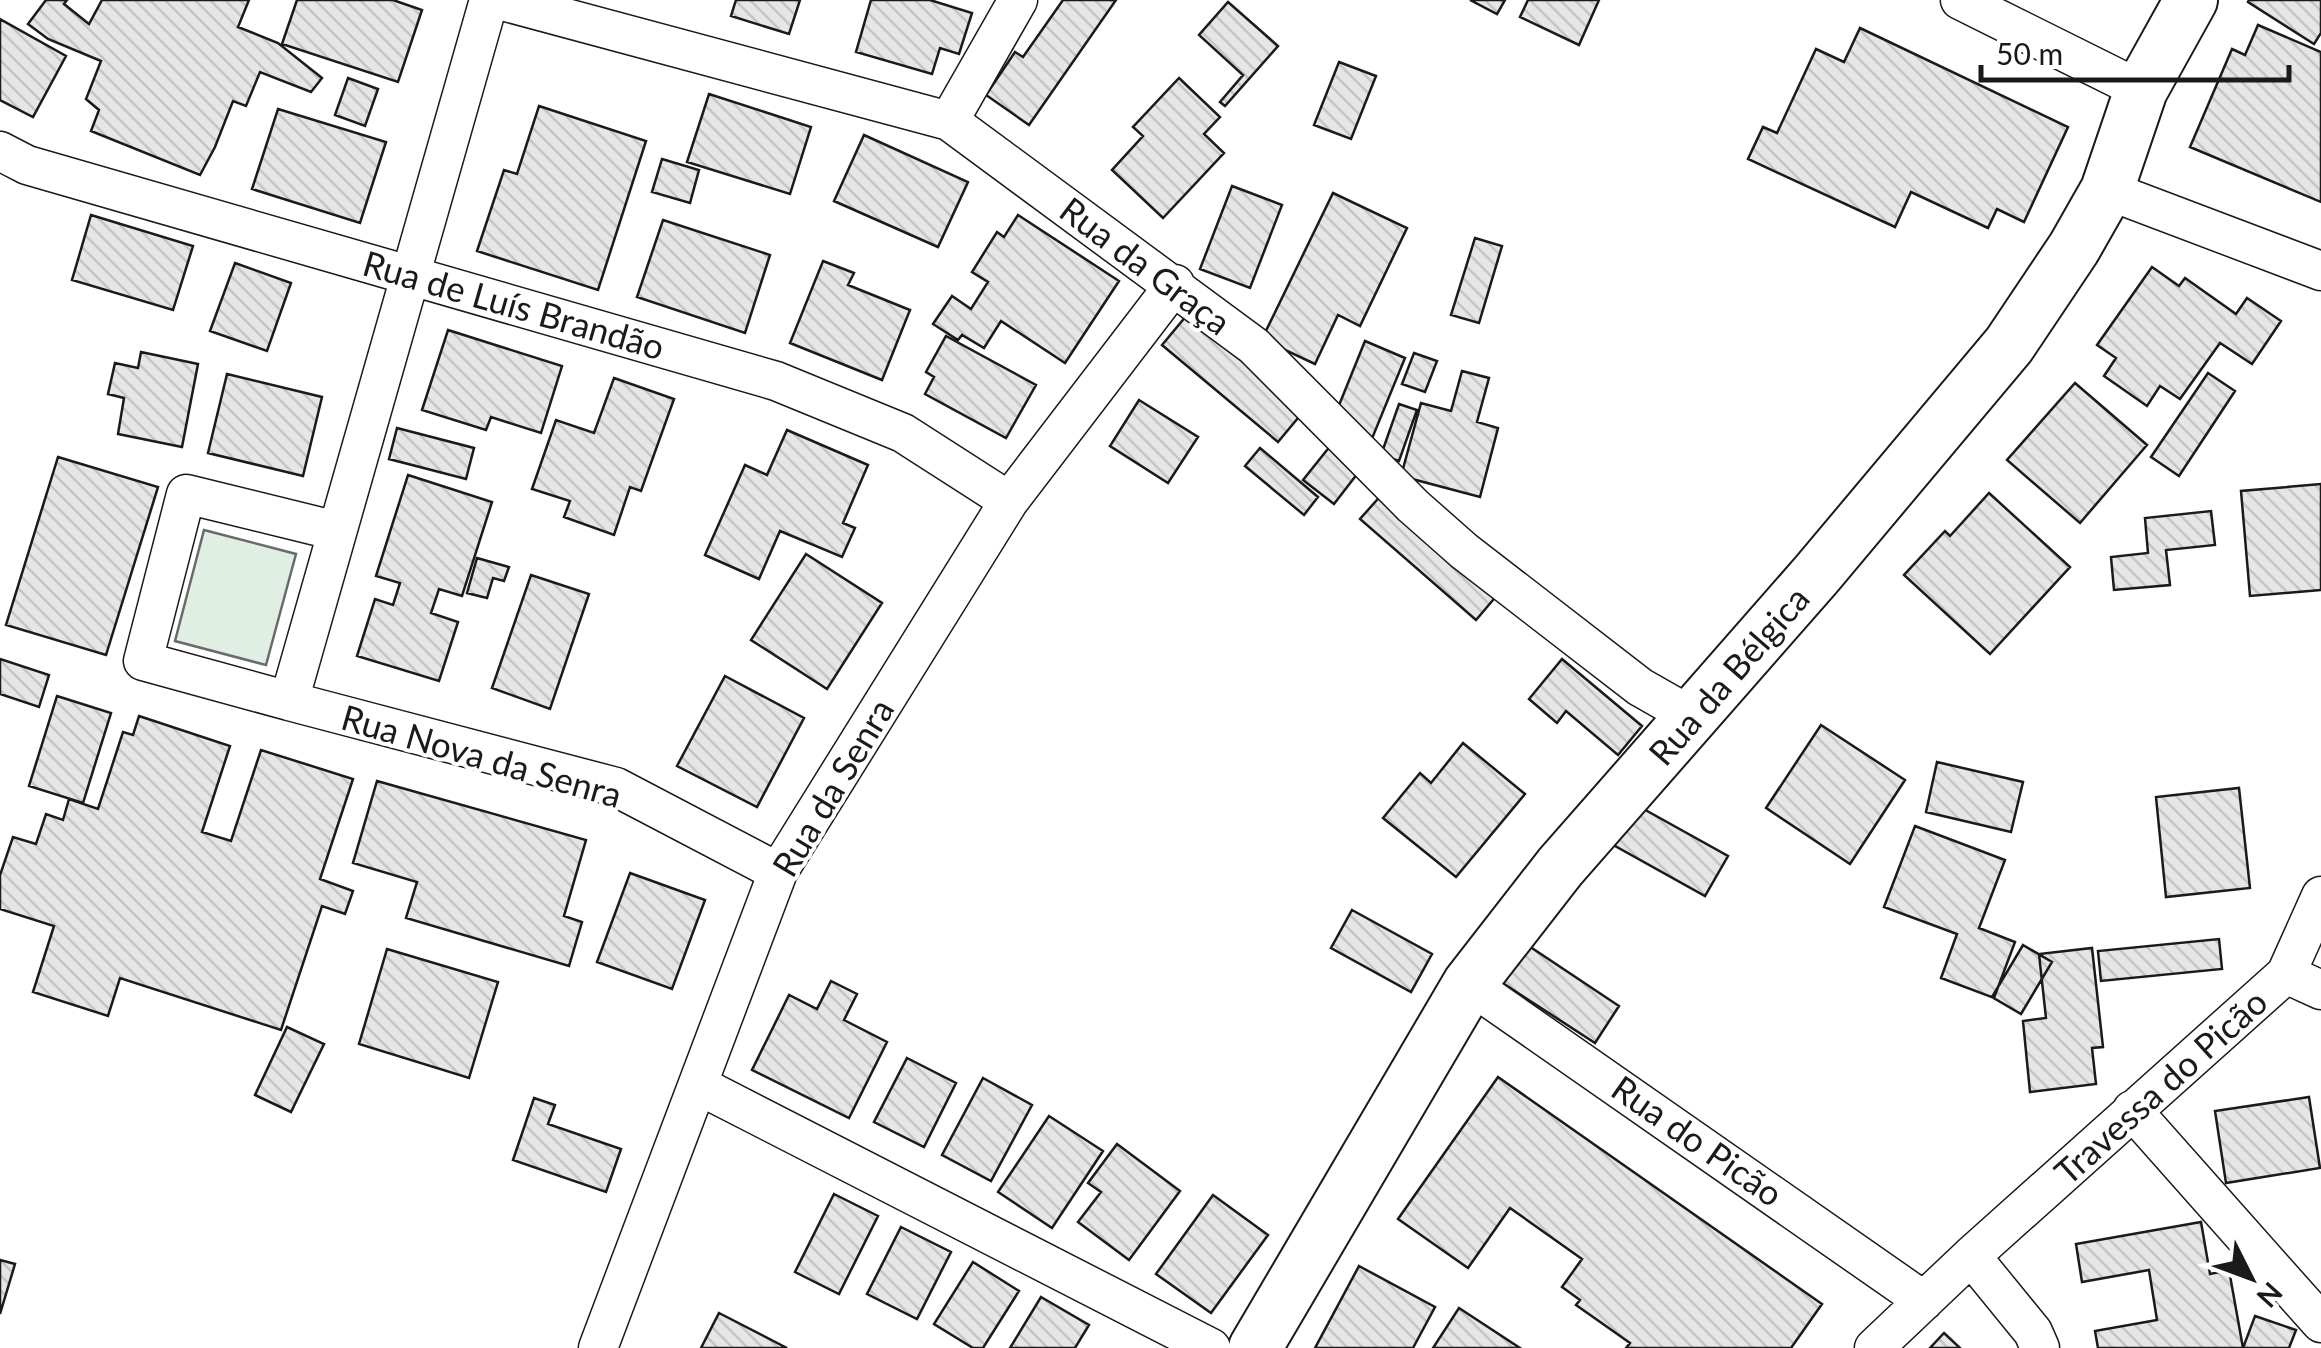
<svg xmlns="http://www.w3.org/2000/svg" width="2321" height="1348" viewBox="0 0 2321 1348" font-family="Lato,sans-serif">
<defs>
<pattern id="building-back-hatch" width="6" height="6" patternUnits="userSpaceOnUse" patternTransform="scale(2.5)"><rect width="6" height="6" fill="#e6e6e6"/><path d="M-1 5l2 2M0 0l6 6M5-1l2 2" fill="none" stroke="#c5c5c5"/></pattern>
</defs>
<rect width="100%" height="100%" fill="#fff"/>
<path fill="#e0efe3" stroke="#6a6a6a" stroke-width="2.5" d="M204,530L296,554L266,665L175,641Z"/>
<path fill="url(#building-back-hatch)" stroke="#1a1a1a" stroke-width="2.5" d="M46,0H67L64,4L89,24L102,0H249L238,27L278,43L322,78L311,92L260,72L246,106L233,101L215,147L200,175L91,131L99,110L86,99L101,61L48,39L28,24Z
M297,0H393L422,10L398,82L282,44Z
M736,0H800L789,34L731,16Z
M871,0H930L972,13L959,54L940,48L932,74L856,52Z
M1063,0H1116L1029,125L986,95L1015,52L1023,57Z
M1470,0H1505L1497,14Z
M1528,0H1599L1579,45L1520,17Z
M2249,0H2321V33L2314,44L2248,2Z
M1228,2L1278,46L1225,106L1220,102L1243,75L1199,35Z
M0,19L66,56L33,117L0,100Z
M2258,25L2321,52V202L2190,147L2232,49L2245,55Z
M1860,28L2068,127L2024,222L1997,209L1988,228L1911,192L1895,227L1748,159L1763,127L1777,133L1816,49L1844,62Z
M1339,62L1376,76L1351,139L1314,125Z
M348,78L378,89L365,126L335,115Z
M1179,78L1220,117L1204,134L1224,153L1163,218L1112,170L1143,136L1133,127Z
M709,94L811,127L790,194L687,162Z
M539,106L646,141L598,290L477,251L504,170L517,174Z
M278,109L386,142L360,223L252,189Z
M864,135L968,182L938,247L834,201Z
M662,159L699,170L690,203L652,192Z
M1232,186L1282,205L1250,288L1200,269Z
M1333,193L1407,228L1360,326L1338,315L1315,364L1262,339Z
M91,215L193,246L173,310L72,280Z
M1018,215L1119,281L1065,363L1001,321L984,348L962,335L958,340L933,324L952,296L971,309L988,282L972,272L997,232L1004,237Z
M663,220L770,255L745,333L637,297Z
M1475,238L1502,246L1479,323L1451,315Z
M823,261L854,273L848,285L910,310L882,380L790,343Z
M235,263L291,283L267,351L210,331Z
M2152,267L2179,286L2185,278L2236,314L2247,298L2281,321L2252,364L2220,343L2180,399L2160,386L2147,406L2104,376L2116,358L2097,345Z
M1187,315L1303,412L1278,442L1162,345Z
M448,330L562,366L541,433L491,417L486,430L422,410Z
M946,336L1036,385L1006,438L925,394L934,377L926,372Z
M1365,341L1405,358L1371,441L1331,425Z
M141,352L198,364L182,447L118,434L124,398L108,394L115,363L138,368Z
M1414,353L1437,361L1425,392L1402,384Z
M1462,371L1489,378L1477,422L1498,428L1480,497L1401,476L1421,403L1451,411Z
M2208,373L2235,391L2179,476L2151,457Z
M227,374L322,397L303,476L208,453Z
M614,378L674,399L641,491L630,487L614,535L564,517L570,501L532,489L556,420L594,433Z
M2075,383L2147,445L2080,523L2007,460Z
M1139,400L1198,437L1168,483L1110,446Z
M1399,404L1417,410L1399,461L1381,455Z
M397,428L474,448L466,479L389,459Z
M787,430L868,465L843,523L855,528L842,557L780,531L759,579L705,555L745,465L767,475Z
M1331,445L1361,469L1334,504L1303,480Z
M1260,448L1318,497L1304,515L1245,466Z
M58,457L158,487L106,655L6,625Z
M408,475L492,502L462,596L439,589L431,613L458,622L439,681L357,656L375,599L393,605L400,583L376,576Z
M2321,484V590L2250,596L2241,491Z
M1384,492L1499,593L1476,620L1360,519Z
M1989,493L2070,567L1990,654L1904,575L1945,531L1950,536Z
M2211,511L2215,545L2166,550L2170,585L2114,590L2111,557L2148,553L2145,518Z
M806,554L882,603L827,689L751,640Z
M477,558L509,567L504,581L493,578L487,598L467,593Z
M531,575L589,594L550,709L492,688Z
M0,659L49,675L39,707L0,694Z
M1562,659L1642,726L1618,755L1566,711L1557,723L1529,699Z
M725,676L804,718L757,807L677,766Z
M57,696L111,713L83,803L29,786Z
M139,716L230,746L202,832L231,841L261,750L353,779L320,879L353,891L345,914L322,906L281,1030L120,978L108,1016L33,992L54,926L0,909V875L13,837L36,844L46,814L63,820L69,799L98,809L123,732L133,735Z
M1821,725L1905,780L1850,864L1766,808Z
M1463,743L1525,794L1456,877L1383,818L1420,773L1431,783Z
M1937,762L2023,782L2011,832L1926,812Z
M377,781L586,840L564,916L582,922L569,966L406,918L417,882L353,863Z
M2239,788L2250,888L2166,897L2156,797Z
M1631,802L1728,856L1705,896L1608,842Z
M1915,826L2005,860L1979,928L2015,942L1994,998L1941,978L1957,934L1884,907Z
M630,873L705,900L672,989L597,962Z
M1352,910L1432,954L1411,992L1331,948Z
M2219,939L2222,969L2101,981L2098,951Z
M1523,942L1619,1006L1595,1043L1498,980Z
M2023,945L2052,962L2021,1014L1992,997Z
M2092,948L2103,1047L2092,1048L2096,1084L2030,1092L2023,1021L2046,1018L2039,954Z
M387,949L498,982L469,1078L359,1044Z
M831,981L857,994L844,1020L887,1042L849,1118L752,1070L789,995L817,1009Z
M287,1027L324,1044L291,1112L255,1095Z
M907,1058L956,1083L924,1147L874,1122Z
M1498,1077L1822,1304L1791,1348H1626L1630,1343L1576,1305L1580,1300L1562,1287L1582,1259L1510,1208L1468,1268L1398,1219Z
M983,1078L1032,1105L991,1181L942,1155Z
M2309,1097L2320,1168L2226,1183L2215,1111Z
M534,1098L555,1105L548,1124L621,1149L606,1192L513,1160Z
M1049,1116L1103,1151L1052,1228L998,1192Z
M1117,1144L1180,1191L1129,1260L1078,1222L1101,1192L1088,1183Z
M834,1194L878,1216L839,1294L795,1272Z
M1213,1195L1268,1235L1211,1313L1156,1274Z
M2201,1222L2210,1274L2229,1270L2243,1348H2098L2095,1331L2157,1320L2149,1270L2082,1282L2076,1244Z
M901,1227L951,1252L917,1319L867,1294Z
M0,1260L15,1264L0,1314Z
M973,1262L1019,1291L983,1348H973L934,1324Z
M1359,1266L1435,1307L1413,1348H1315Z
M1041,1297L1089,1325L1075,1348H1010Z
M1459,1308L1520,1348H1433Z
M719,1313L787,1348H701Z
M2255,1316L2296,1330L2289,1348H2243Z
M1944,1333L1960,1348H1930Z"/>
<g fill="none" stroke-linecap="round" stroke-linejoin="round">
<defs>
<path id="minor" d="M489,0L289,701L616,787L778,872
M499,0L949,121L1254,346L1413,506L1464,551L1640,687L1691,716
M1960,0L2141,90
M949,121L1018,0
M0,151L27,165L776,381L903,433L1009,501
M2107,190L2321,271
M289,701L143,661L186,494L337,531
M2286,974L2321,990
M1469,984L1924,1301
M698,1085L1211,1348
M2132,1110L2321,1323
M1971,1256L2033,1332L2040,1348
M598,1348L778,872L1009,501L1175,284
M1874,1348L1971,1256L2286,974L2321,896"/>
<path id="secondary" d="M1255,1348L1469,984L1560,867L1816,575L2009,345L2074,248L2107,190L2141,90L2191,0"/>
</defs>
<use href="#minor" stroke="#1a1a1a" stroke-width="41"/>
<use href="#secondary" stroke="#1a1a1a" stroke-width="56"/>
<use href="#minor" stroke="#fff" stroke-width="38"/>
<use href="#secondary" stroke="#fff" stroke-width="52"/>
</g>
<g text-anchor="middle" dominant-baseline="central" stroke-width="8" stroke-linejoin="round" paint-order="stroke">
<g font-size="35" fill="#1a1a1a" stroke="#fff">
<text transform="translate(1146 265) rotate(37)">Rua da Graça</text>
<text transform="translate(514 304) rotate(16)">Rua de Luís Brandão</text>
<text transform="translate(1728 675) rotate(-49)">Rua da Bélgica</text>
<text transform="translate(482 755) rotate(16)">Rua Nova da Senra</text>
<text transform="translate(832 787) rotate(-59)">Rua da Senra</text>
<text transform="translate(2160 1086) rotate(-42)">Travessa do Picão</text>
<text transform="translate(1698 1140) rotate(35)">Rua do Picão</text>
</g>
</g>
<g transform="translate(2251 1278) rotate(132)" stroke="#ffffff" stroke-width="8" paint-order="stroke">
<path d="M0-8L18 38L0 25L-18 38Z" fill="#1a1a1a"/>
<text y="-15" font-size="28" font-weight="bold" text-anchor="middle" fill="#1a1a1a">N</text>
</g>
<path d="M1981 65v15h308v-15" fill="none" stroke="#1a1a1a" stroke-width="5"/>
<text x="1996" y="65" font-size="30" fill="#1a1a1a" stroke="#ffffff" stroke-width="8" paint-order="stroke">50 m</text>
</svg>
